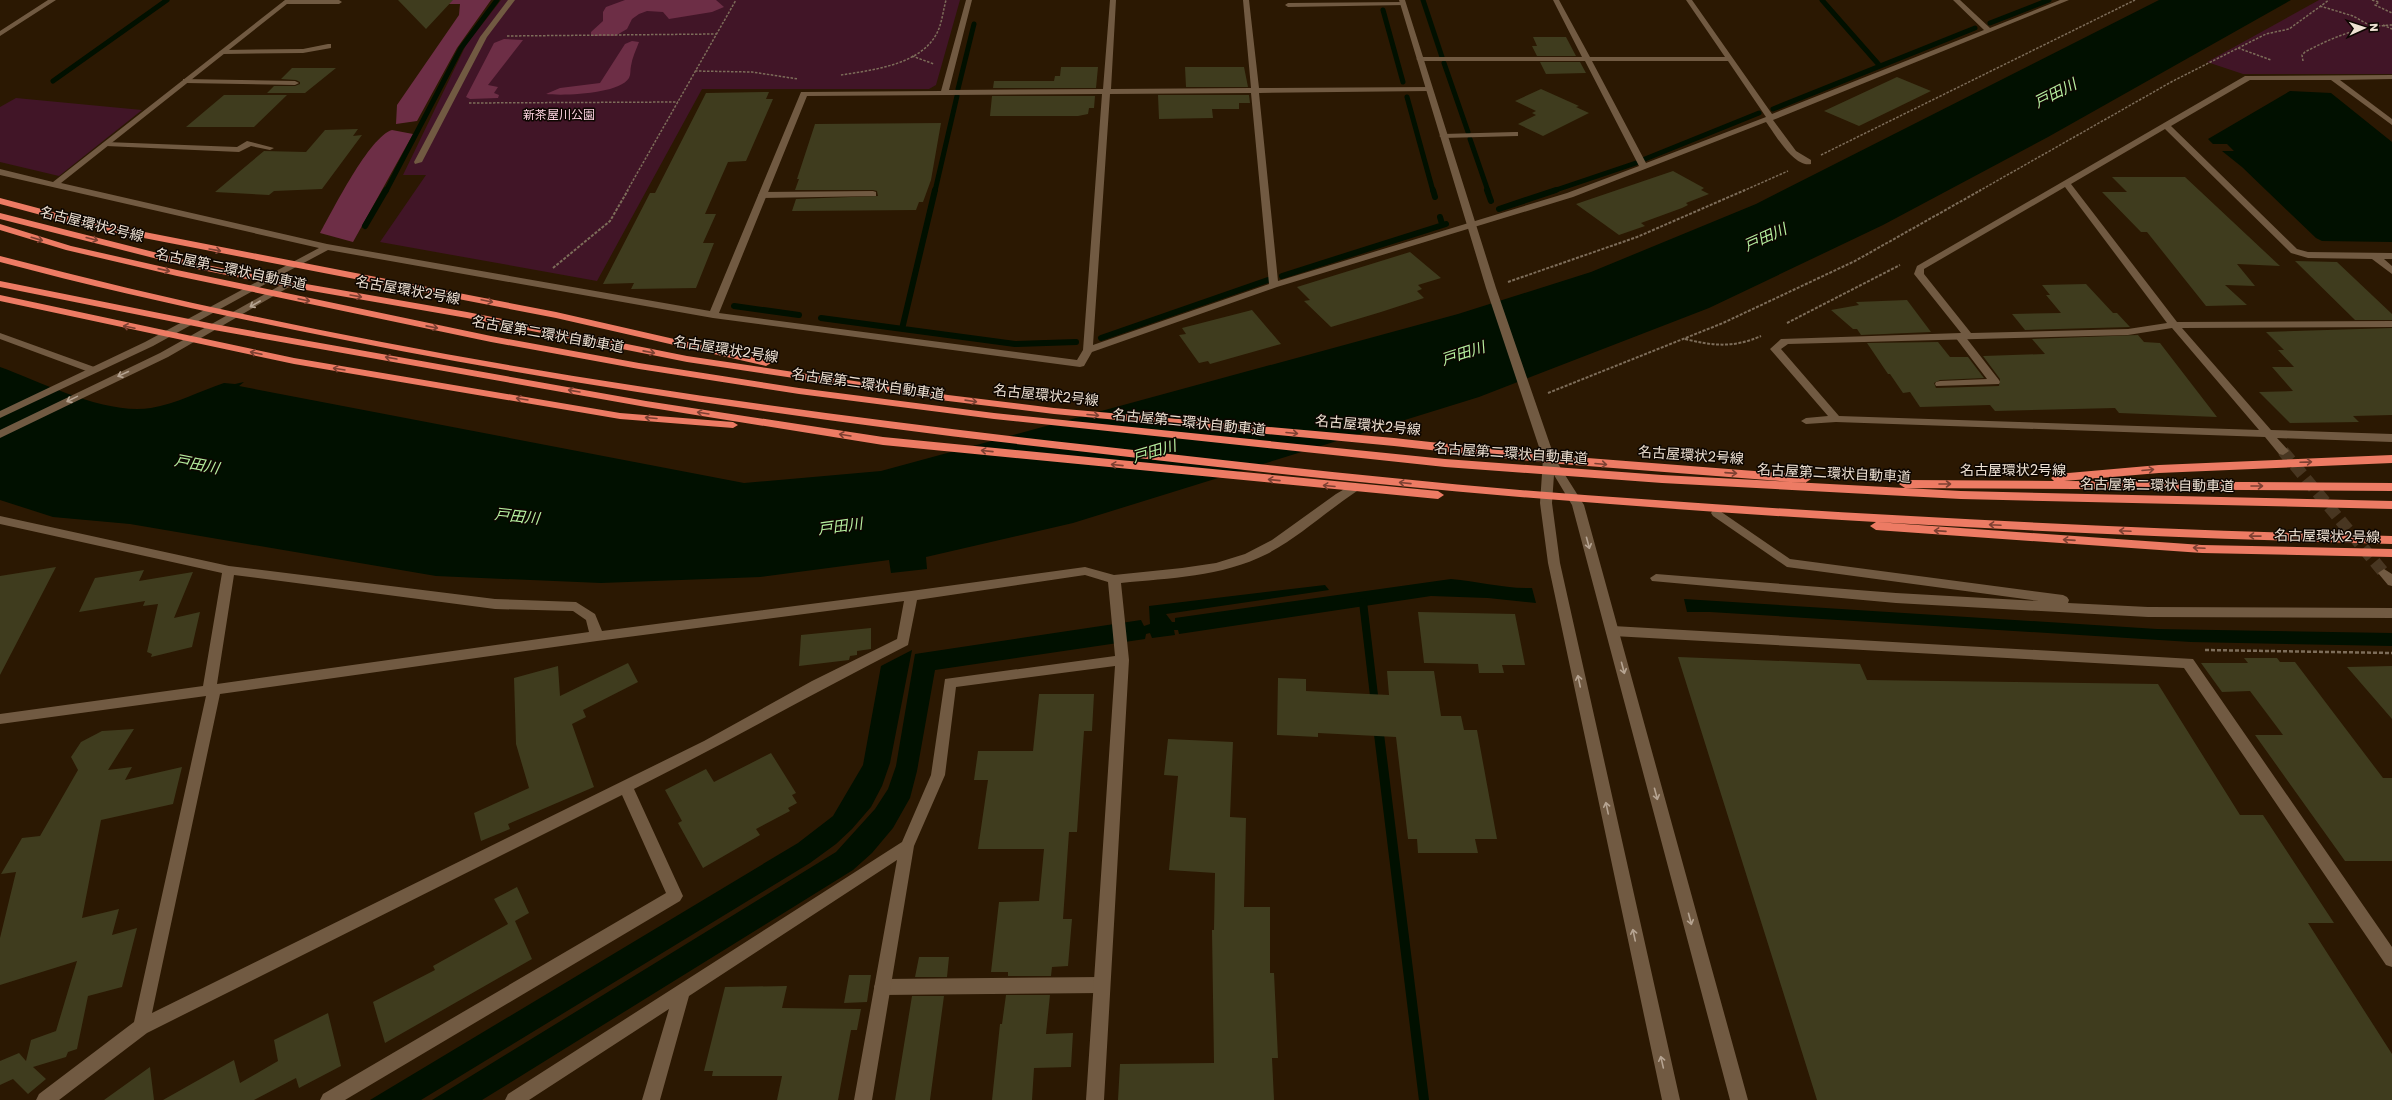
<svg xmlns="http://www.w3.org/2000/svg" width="2392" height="1100" viewBox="0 0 2392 1100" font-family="Poppins,'Noto Sans JP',sans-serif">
<rect width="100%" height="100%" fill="#2b1802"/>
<path fill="#411527" d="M501,0H960L936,85L929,89H702L597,281L380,242L426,175H403L466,45Z
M2319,0H2392V74H2243L2207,62Z
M16,98L142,110L59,176L0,162V107Z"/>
<path fill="#6d2e46" d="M426,0H491L457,48L417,121L396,124L397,105L459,15L460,4H424Z
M625,0H716L724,7L712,12L669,19L663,12L647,11L639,14L632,19L627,29L615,36H591V32L603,21V12L606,7Z
M504,39L523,40L488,85L498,87L494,93L499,95L498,98L470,99L466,97L494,43Z
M632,41L639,42C636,50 632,58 631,66C630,70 631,74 629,78C619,94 564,96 546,94L560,88L600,83L625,44Z
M392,130L413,134L353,242L320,233C333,210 369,137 392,130Z"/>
<path fill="#011000" d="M2159,0H2291L2048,137L1883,225L1709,308L1479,397L1073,523L926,557L927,569L891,573L889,560L760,577L601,583L436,576L130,524L53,517L0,500V367C44,383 105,415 151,408C176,404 200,391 224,383L235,384L244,382L239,386L744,483L881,471L1458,314L1591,272L1756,204Z
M2290,91L2331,93L2392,142V242L2322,241L2316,238L2242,167L2222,151H2234L2227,144H2213L2208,139Z
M1451,579C1478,581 1505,589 1532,588L1536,603L1488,598L1431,596L1179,634L1178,630H1174L1175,635L1152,638L1150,633L1146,634L1145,639L935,670L917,771L910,798L893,828L872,853L853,870L482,1100H432L836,852L875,809L888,789L896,766L915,654L1141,620L1144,626L1150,624L1149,606L1325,585L1329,590L1166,614L1172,622H1175V618Z
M1684,599L2157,629L2392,633V646L2191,642L1710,612H1687Z
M912,650L890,763L882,786L871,807L852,829L836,844L810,863L421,1100H370L798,843L833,816L863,765L881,666Z"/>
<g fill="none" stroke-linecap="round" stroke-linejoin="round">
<path stroke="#011000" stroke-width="5" d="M1423,0L1442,57
M1822,0L1880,66
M1383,10L1403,82
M1990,23L2049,0
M1444,63L1468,132
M53,81L167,0
M958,89L974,24
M1407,97L1433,191
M1773,109L1975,28
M1470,139L1488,191
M1645,159L1759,113
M386,191L461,48L497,0
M935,191L957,96
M1553,191L1636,163"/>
<path stroke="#011000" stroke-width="6" d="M1433,190L1435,197
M1487,190L1491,201
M1499,209L1556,190
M1440,217L1442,224
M365,226L386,190
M1282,276L1446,224
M734,306L799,315
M821,318L1015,344L1076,342
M902,329L935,190
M1101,338L1268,280"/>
<path stroke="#011000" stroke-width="8" d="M1363,602L1375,704"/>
<path stroke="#011000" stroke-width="10" d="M1378,726L1424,1100"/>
</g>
<path fill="#3f3c1e" d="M398,0H453L426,29Z
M1533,37H1566L1576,56H1537L1532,46H1537Z
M1540,62H1580L1586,73L1546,74Z
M1061,67H1098L1096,88H993L994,81H1054L1055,76H1060Z
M1185,67H1244L1248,87H1186Z
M292,68H336L305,93H267L274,86H295L300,84V82L296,80L281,79Z
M1897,77L1931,91L1859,126L1824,111Z
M1541,89L1579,106L1576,107L1589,113L1543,136L1518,124L1536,115L1532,113L1536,111L1515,101Z
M769,92L766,99H773L746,161L728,162L705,214H716L703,243H714L696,288L631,289L634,283L603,284L650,193H655L706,93Z
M224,95H287L254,127H186Z
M1158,95H1249L1250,103H1239V109H1212L1213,118L1159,119Z
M992,96H1095L1094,108H1089L1088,114L1078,116H990Z
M941,123L931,180L923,202H919L916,210L792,211L796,199L878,196L877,191L873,190H795L799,179H797L815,124Z
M358,129L353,136L362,135L322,189L274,191L269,195L215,192L264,151L306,152L325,130Z
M1673,171L1704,188L1701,190L1709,194L1686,203L1688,205L1682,208L1641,223L1645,226L1619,235L1576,204Z
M2112,177H2185L2280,266L2237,264L2255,286L2225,285L2247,305L2206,306L2147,232H2141L2102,192H2127Z
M1410,252L1441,278L1418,285L1422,289L1417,291L1424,298L1381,312L1331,327L1304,301L1310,300L1297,287Z
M2295,261L2337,262L2392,314V320H2355Z
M2086,284L2113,313H2117L2130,327L2025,330L2012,314L2061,313L2046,295H2050L2042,285Z
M1907,300L1931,332L1861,335L1857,329H1853L1831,310L1859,305L1856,302Z
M1252,310L1281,344L1210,364L1208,361L1199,363L1179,335L1186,334L1182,328Z
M2392,328V415L2353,416L2359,422L2290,423L2259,392L2293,391L2272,367H2294L2278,350H2284L2266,332Z
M2138,335L2144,342L2160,343L2217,417L2119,413L2115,408L1995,411L1990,405L1920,407L1910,392L1903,393L1890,374H1888L1867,343L1938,342L1950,357H1968L1984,378L1940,380L1934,383L1936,388L1999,386L2000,379L1983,356L2045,354L2032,339Z
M56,567L0,675V576Z
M144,570L139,581L193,572L174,618L200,612L192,647L151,657L152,654L147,652L158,604L143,606L145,601L79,612L95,578Z
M1418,612L1515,614L1525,665H1502L1504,673H1479L1478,664L1424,663Z
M871,628V649L857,651V655L850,656L849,660L799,666L801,635Z
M1678,657L1860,664L1867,680L2158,684L2240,815H2263L2334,923H2308L2392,1054V1100H1817Z
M2244,658H2277L2280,662H2295L2383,778H2392V861H2345L2255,735H2283L2250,691L2222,692L2201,663H2248Z
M628,663L638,682L583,710L586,717L572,724L594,787L508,824L510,829L481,841L474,813L529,788L516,744L514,678L558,666L560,696Z
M2392,666V719L2347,667Z
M1387,671H1434L1441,716H1461L1464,730H1477L1497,839H1475L1478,853H1418L1417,839H1408L1396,737L1318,733V737L1277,735L1278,678L1306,679V691L1389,695Z
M1039,694H1094L1092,731H1084L1077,832H1069L1063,919H1072L1068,966L1052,967L1051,976H1008V972H991L999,902L1039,901L1044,849H978L988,780H974L978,751H1033Z
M134,729L108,770L132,767L125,780L182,767L173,804L101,820L82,918L119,909L112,935L137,928L122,987L88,996L77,1049L68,1052L66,1057L33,1067L46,1079L28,1094L13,1079L0,1085V1061L19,1053L26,1061L31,1040L56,1031L77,961L0,985V938L16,872L1,874L22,838L40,836L78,770L71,757L81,742L102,731Z
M1168,739L1233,742L1230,817L1246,818L1244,907H1270V973H1274L1278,1058H1272L1274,1100H1118L1120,1064L1214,1063L1212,930H1214L1215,873L1169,870L1178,776L1164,775Z
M771,753L796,793L792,795L797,803L788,808L790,811L756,829L760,835L703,868L678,823L682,821L665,790L706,769L714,782Z
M517,887L529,913L515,921L532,959L385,1043L373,1002L435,970L433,966L508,924L494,899Z
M919,957H949L947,977H915Z
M849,975H871L867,1002L844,1003Z
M787,986L782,1008L861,1009L857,1030H851L838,1100H777L782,1076H712L713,1071H704L725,987Z
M1006,995H1050L1046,1034L1073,1033L1071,1067L1034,1068L1032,1100H992L1000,1024H1002Z
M912,996H944L930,1100H895Z
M328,1013L341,1066L299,1088L296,1078L254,1100H163L234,1060L240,1083L278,1061L274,1040Z
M150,1067L154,1100H104Z"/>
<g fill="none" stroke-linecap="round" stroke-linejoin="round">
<path stroke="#483621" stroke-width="12" stroke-dasharray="12 6" stroke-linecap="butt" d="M2283,451L2384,573"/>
<path stroke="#7d6d5a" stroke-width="1.5" stroke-dasharray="2.5 1.5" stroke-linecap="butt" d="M2372,0L2379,2L2375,5L2392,13
M2320,6L2353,16L2369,25
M2383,25L2392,29
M507,36L716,34
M2238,48L2271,60
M912,56L934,64
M2303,61L2302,55L2305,52C2333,37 2360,26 2392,25
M695,71L752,72L798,79
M841,75C872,70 921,65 937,33C942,23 943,11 946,0
M469,103L678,102
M1821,155L2135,0
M627,191L736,0
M1743,191L1788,171
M1979,191L2173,81L2266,34L2289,29L2329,0"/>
<path stroke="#7d6d5a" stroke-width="2" stroke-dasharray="3 1.5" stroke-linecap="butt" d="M553,268L610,221L628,190
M1508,282L1637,237L1745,190
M1787,323L1900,265
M1685,339C1713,346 1734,348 1761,336
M1548,393L1723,323L1855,261L1981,190"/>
<path stroke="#7d6d5a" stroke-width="2.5" stroke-dasharray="4 2" stroke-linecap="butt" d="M2205,650L2392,653"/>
<path fill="#715a42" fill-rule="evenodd" d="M339,0L342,2L339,4H286L283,2L286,0Z
M508,0H515L487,37L422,162L415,164L414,162L480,37Z
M1403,2L1405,3V5L1288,7L1285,5L1288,3Z
M328,44H331V48L303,53L223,54L219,52L223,50L303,49Z
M183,79L295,81L299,83L295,85L186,83H183Z
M1515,132H1518V136L1443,138L1439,136L1443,134Z
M247,141L274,148L270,150L251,146L239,152L106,146L102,144L106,142L237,147Z
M873,191L876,192V196L762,198L758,195L762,192Z
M1960,334L1964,335L1999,380L2000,382L1999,384L1936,386L1935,384L1936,382L1940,381L1987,379L1955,337Z
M1102,977L1108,980L1110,985L1108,990L1102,993L882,995L876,992L874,987L876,982L882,979Z"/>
<path fill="#715a42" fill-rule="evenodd" d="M48,0H56L0,36V31Z
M285,0H292L61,183L327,244L710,311L801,92L941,91L966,0H972L949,90L1103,89L1110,0H1116L1111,89L1251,88L1243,0H1249L1259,88L1432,87V91H1429L1259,93L1278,281L1567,193L1639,166L1585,61H1420L1416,59L1420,57H1582L1553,0H1559L1590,57H1725L1686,0H1692L1772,114L1984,30L1953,0H1960L1990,28L2060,0H2069L1773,120L1796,151L1811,160V164C1794,168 1775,134 1766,122L1573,197L1277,287L1092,352L1084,366L1080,367L713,318L328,250L266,283L261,280L263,278L319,248L0,175V169L53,182ZM1592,61H1728L1766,117L1646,163ZM1251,93L1269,284L1093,345L1110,94ZM1102,94L1083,350L1077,360L719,313L807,96Z
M2392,75V79L2340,80L2392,119V125L2331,80H2250L2171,126L2297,249L2308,252L2392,253V259H2384L2392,266V274L2372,259L2308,258L2291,253L2165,129L2071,184L2177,322L2392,321V327L2182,328L2271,430L2392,434V442L2277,438L2289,451L2283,455L2279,454L2265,437L1836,422L1806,424L1801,421L1806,418L1828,416L1770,349L1781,339L1961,333L1914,274L1917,266L2245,76ZM2065,187L2167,323L2128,329L1971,333L1924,274V269ZM2172,328L2259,430L1839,416L1781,349L1788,344L2128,335Z
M0,333L97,368L98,370L97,372H89L0,339Z
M1353,484L1359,488L1357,491C1327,511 1299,537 1267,554C1221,577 1170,578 1121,583L1129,660L1104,1100H1086L1115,666L956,687L945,775L914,846L872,1100H854L897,860L689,996L660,1100H642L669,1009L529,1100H505L508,1094L902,842L931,775L945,679L1115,656L1108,582L1085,575L917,600L908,645C815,692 726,743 634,789L683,896L680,901L345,1100H320L323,1094L666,893L622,795L147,1033L59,1100H36L39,1094L134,1022L206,696L0,724V714L203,686L222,573L0,524V516L229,566L495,599L576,602L595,614L602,631L911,591L1085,567L1114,575L1182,568L1216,563L1245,554L1272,540L1336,494ZM234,575L495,609L573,611L586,620L589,632L217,684ZM904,601L897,639L812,681L704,741L152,1013L220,694L597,641Z
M1717,509L1790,559L2063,595L2067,597L2069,600L2068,603L2148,607L2392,608V618L2148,617L1896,603L1652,581L1650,578L1656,574L1896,593L2039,601L1787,567L1713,516L1711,513L1713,510Z
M2384,569L2392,574V586L2388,585L2378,573Z
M1613,626L2193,659L2392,947V967L2386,965L2184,668L1613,636L1608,634L1607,631L1608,628Z"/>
<path fill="#715a42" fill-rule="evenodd" d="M1399,0H1405L1496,288L1555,459L1584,505L1748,1100H1730L1572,505L1554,475L1552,503L1560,563L1680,1100H1662L1548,563L1540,503L1543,459L1486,288Z
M266,277L271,280L269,282L153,346L0,418V411L145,342Z
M288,281L291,282V286L168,357L0,438V430L160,353Z"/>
<path fill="#ed7b64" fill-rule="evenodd" d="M0,198L83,220L556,312L766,360L771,363L766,366L556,318L82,226L0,204Z
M0,213L197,263L266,277L467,312L687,356L948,395L1054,408L1394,438L1549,455L1805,475L1811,479L1805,483L1549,463L1394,446L1054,414L948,401L687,362L467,318L266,283L197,269L0,219Z
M0,224L71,246L177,270L491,336L639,363L799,388L994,413L1445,459L1662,475L1961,491L2392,501V509L1961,499L1662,483L1445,467L994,419L799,394L639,369L491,342L177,276L66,250L0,230Z
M0,256C360,351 729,405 1098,446C1239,462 1379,478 1520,490C1810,513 2101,528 2392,536V544C2101,536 1810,521 1520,497C1375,485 1231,469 1086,452C821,422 557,384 295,330C196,310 98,288 0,262Z
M0,281L214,324L646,401L883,437L1438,491L1444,495L1438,499L883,445L646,407L214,330L0,287Z
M0,295L294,358L620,413L733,422L738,425L733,428L620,419L294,364L0,301Z
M2392,455V463L2159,473L2064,481L2392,483V491L1905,488L1899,484L1905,480L2054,481L2051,478L2057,474L2159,465Z
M1876,522L2202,545L2392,549V557L2202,553L1876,530L1870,526Z"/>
</g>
<defs><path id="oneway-shaft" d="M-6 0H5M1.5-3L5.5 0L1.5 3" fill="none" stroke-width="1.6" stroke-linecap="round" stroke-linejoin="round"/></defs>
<g stroke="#7d4032">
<use href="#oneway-shaft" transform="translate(37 239) rotate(16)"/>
<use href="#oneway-shaft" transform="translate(92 239) rotate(14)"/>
<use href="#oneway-shaft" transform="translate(215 250) rotate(10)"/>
<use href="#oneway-shaft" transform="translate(164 270) rotate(13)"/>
<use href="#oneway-shaft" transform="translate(356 296) rotate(10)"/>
<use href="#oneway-shaft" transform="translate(304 300) rotate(12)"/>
<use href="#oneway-shaft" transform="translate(487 301) rotate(12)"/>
<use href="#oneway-shaft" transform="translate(129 327) rotate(-168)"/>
<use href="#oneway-shaft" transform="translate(432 327) rotate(11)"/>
<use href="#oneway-shaft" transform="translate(649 352) rotate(11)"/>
<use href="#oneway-shaft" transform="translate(256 353) rotate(-168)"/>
<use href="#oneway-shaft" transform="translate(391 358) rotate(-170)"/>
<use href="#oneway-shaft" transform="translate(339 369) rotate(-171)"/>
<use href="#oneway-shaft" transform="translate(574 391) rotate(-170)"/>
<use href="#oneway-shaft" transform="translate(522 399) rotate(-171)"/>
<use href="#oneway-shaft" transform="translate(971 401) rotate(8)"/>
<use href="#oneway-shaft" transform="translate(703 413) rotate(-171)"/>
<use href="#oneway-shaft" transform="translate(1093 415) rotate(5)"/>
<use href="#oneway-shaft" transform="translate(651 418) rotate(-175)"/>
<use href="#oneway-shaft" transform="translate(1292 433) rotate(5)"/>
<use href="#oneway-shaft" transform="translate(845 435) rotate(-171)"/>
<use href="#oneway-shaft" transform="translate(987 451) rotate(-174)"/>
<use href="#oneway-shaft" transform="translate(2306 462) rotate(-2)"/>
<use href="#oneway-shaft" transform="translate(1601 464) rotate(5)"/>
<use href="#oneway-shaft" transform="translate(1117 465) rotate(-174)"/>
<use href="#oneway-shaft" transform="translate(2148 470) rotate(-5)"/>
<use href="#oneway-shaft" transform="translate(1731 473) rotate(4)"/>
<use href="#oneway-shaft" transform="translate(1274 480) rotate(-174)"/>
<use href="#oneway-shaft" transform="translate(1405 483) rotate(-174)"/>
<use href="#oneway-shaft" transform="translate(1945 484)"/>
<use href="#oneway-shaft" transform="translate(1329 486) rotate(-175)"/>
<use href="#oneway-shaft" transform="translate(2257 486)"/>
<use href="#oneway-shaft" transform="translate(1995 525) rotate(-177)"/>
<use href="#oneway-shaft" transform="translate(1940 531) rotate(-176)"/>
<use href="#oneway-shaft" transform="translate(2125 531) rotate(-177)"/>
<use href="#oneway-shaft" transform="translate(2255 536) rotate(-179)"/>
<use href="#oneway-shaft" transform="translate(2069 540) rotate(-176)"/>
<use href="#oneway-shaft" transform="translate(2199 548) rotate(-177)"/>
</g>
<g stroke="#b6a492">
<use href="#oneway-shaft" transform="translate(255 304) rotate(150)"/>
<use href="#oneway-shaft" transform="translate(123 374) rotate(155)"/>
<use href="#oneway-shaft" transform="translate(72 399) rotate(154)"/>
<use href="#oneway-shaft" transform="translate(1588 543) rotate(75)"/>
<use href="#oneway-shaft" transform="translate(1623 668) rotate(75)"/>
<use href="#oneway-shaft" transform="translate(1579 681) rotate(-102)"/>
<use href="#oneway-shaft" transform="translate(1656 794) rotate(75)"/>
<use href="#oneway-shaft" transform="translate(1607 808) rotate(-102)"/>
<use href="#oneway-shaft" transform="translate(1690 919) rotate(75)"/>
<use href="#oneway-shaft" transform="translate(1634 935) rotate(-102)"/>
<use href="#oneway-shaft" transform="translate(1662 1062) rotate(-103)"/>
</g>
<g text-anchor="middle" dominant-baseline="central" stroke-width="3" stroke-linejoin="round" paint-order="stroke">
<g font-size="12" fill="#fcd2df" stroke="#0d0601">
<text x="559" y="114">新茶屋川公園</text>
</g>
<g font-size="14" fill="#eee1d3" stroke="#0d0601">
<text transform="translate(92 224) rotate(14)">名古屋環状2号線</text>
<text transform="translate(231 269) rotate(12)">名古屋第二環状自動車道</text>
<text transform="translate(408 290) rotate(10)">名古屋環状2号線</text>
<text transform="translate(548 334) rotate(10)">名古屋第二環状自動車道</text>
<text transform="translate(726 349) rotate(9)">名古屋環状2号線</text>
<text transform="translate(868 384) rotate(8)">名古屋第二環状自動車道</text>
<text transform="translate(1046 395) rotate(6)">名古屋環状2号線</text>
<text transform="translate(1189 422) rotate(6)">名古屋第二環状自動車道</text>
<text transform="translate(1368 425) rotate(5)">名古屋環状2号線</text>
<text transform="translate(1511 453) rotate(4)">名古屋第二環状自動車道</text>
<text transform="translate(1691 455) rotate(4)">名古屋環状2号線</text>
<text x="2013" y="470">名古屋環状2号線</text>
<text transform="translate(1834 473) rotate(3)">名古屋第二環状自動車道</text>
<text transform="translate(2157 485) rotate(1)">名古屋第二環状自動車道</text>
<text transform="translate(2327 536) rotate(1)">名古屋環状2号線</text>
</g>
<g font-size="15" font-style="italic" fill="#b6f1a0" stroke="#0d0601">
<text transform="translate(2055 93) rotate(-27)">戸田川</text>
<text transform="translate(1765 237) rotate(-24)">戸田川</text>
<text transform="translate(1463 353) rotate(-18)">戸田川</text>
<text transform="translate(1154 451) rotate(-16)">戸田川</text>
<text transform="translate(197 464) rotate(11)">戸田川</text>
<text transform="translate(517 516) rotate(6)">戸田川</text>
<text transform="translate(840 526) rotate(-8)">戸田川</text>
</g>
</g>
<g transform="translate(2364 28) rotate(87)" stroke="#0d0601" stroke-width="3" paint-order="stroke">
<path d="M0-3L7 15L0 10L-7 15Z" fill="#eee1d3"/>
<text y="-6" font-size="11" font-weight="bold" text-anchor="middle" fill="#eee1d3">N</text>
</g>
</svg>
